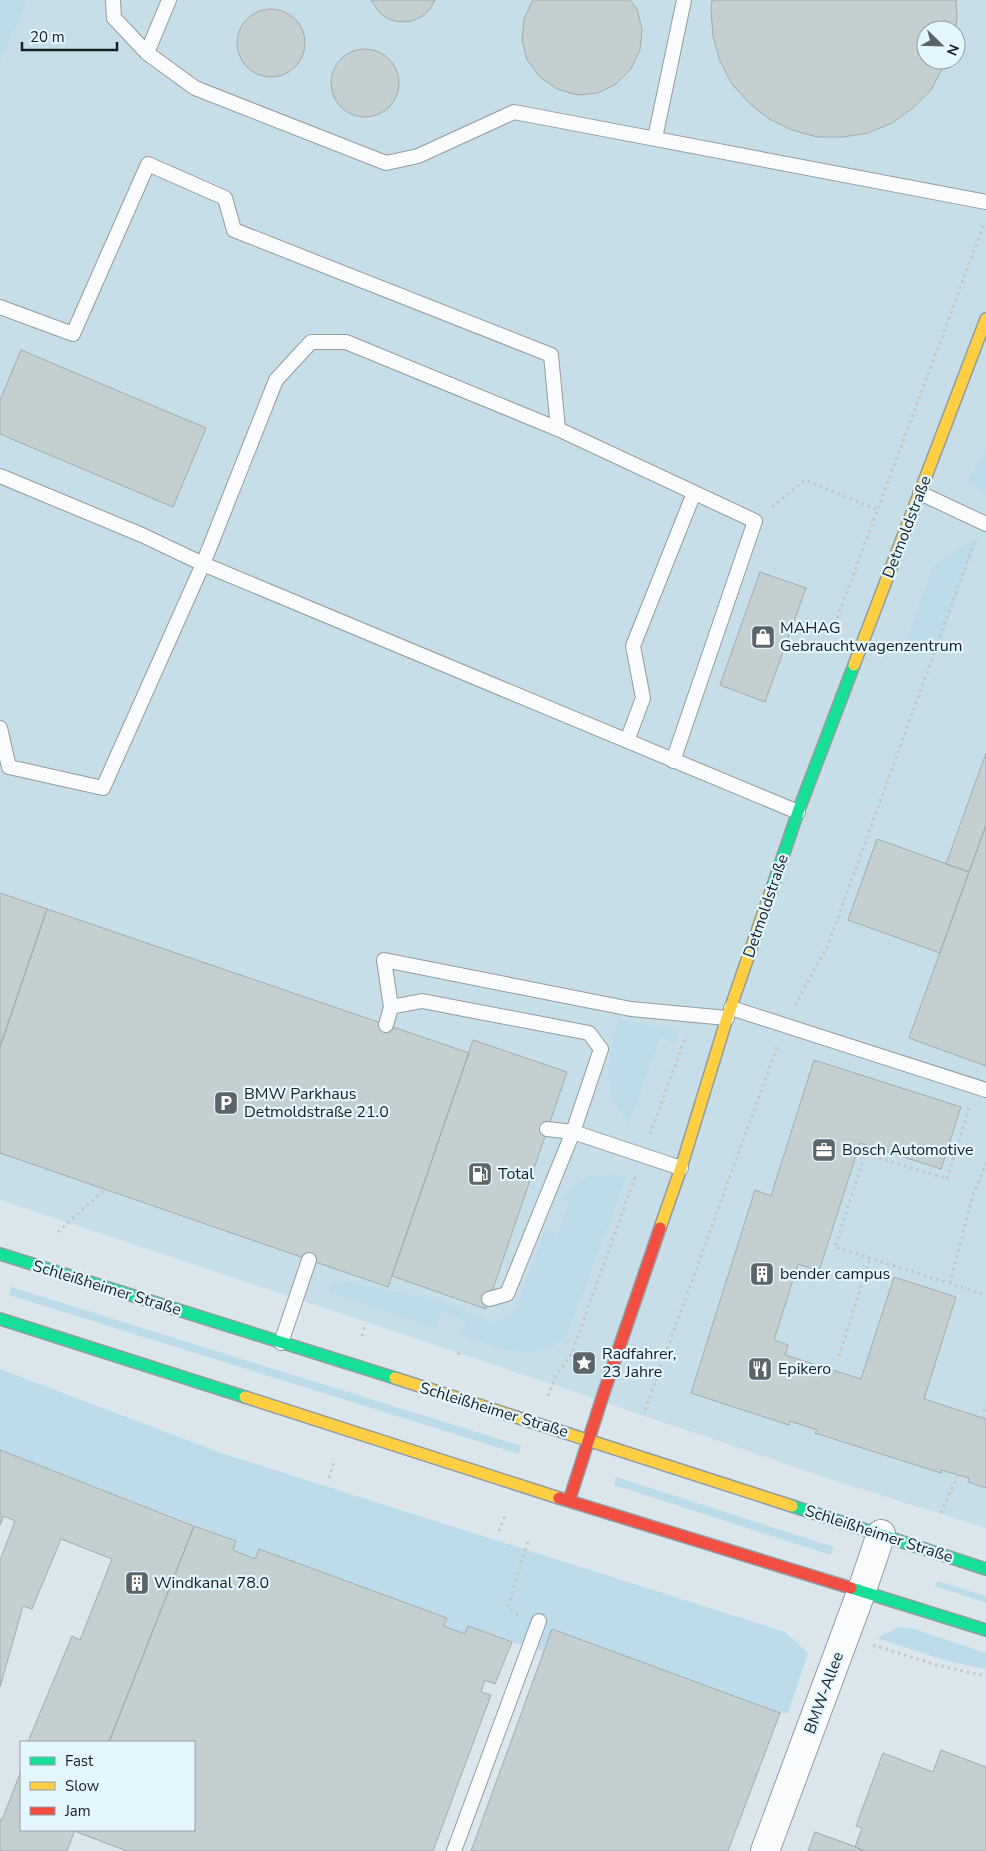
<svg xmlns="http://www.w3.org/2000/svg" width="986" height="1851" viewBox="0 0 986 1851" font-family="'Nunito Sans',sans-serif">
<rect width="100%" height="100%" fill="#dae6ec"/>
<path fill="#c7dde7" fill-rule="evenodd" d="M27,0H986V1528L830,1479L560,1387L0,1200V63ZM926,30H956V60H926Z"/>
<path fill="#bddbe8" d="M0,0H27L0,63Z
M986,451V491L966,482Z
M978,537L938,650L919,648L907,639L933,566Z
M619,1018L678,1032L675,1043L660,1037L629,1123C599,1088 607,1060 619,1018Z
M611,1174L626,1177L567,1335C562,1339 557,1344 551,1347C526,1361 486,1343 461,1335L466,1321L442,1311L436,1328L329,1292L334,1280L431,1298L493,1322L509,1317L517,1307L545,1230L558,1235L569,1203L562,1199C578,1179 585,1176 611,1174Z
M11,1287L521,1446L519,1454L9,1295Z
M0,1369L221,1453L785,1632L808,1653L788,1713H780L552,1629L544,1651L512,1642L469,1626L465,1634L443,1626L446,1618L260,1549L255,1559L233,1550L236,1541L0,1450Z
M616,1477L834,1547L831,1555L614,1485Z
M937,1581L986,1596V1603L935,1586Z
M898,1627L911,1628L986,1653V1669L948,1661L877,1638Z"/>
<path fill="#c4cfd2" stroke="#a2acaf" d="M371,0H435L431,8L423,16L412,21L400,22L388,19L379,12Z
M533,0H630L637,9L642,29L640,50L631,69L616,84L598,93L577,95L557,89L540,77L527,60L522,40L524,19Z
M712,0H956L957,18L955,30H926V60H947L931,90L913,108L892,123L868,133L843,137H817L792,130L769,119L749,103L732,84L720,61L713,36L711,10Z
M237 43a34 34 0 1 1 68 0a34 34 0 1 1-68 0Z
M331 83a34 34 0 1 1 68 0a34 34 0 1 1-68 0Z
M21,350L206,428L173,507L0,434V400Z
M760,572L806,588L765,702L720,685Z
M986,753V825L969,872L946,864Z
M986,825V1066L909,1038Z
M877,839L969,872L940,953L848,920Z
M0,893L47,909L0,1046Z
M47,909L469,1053L388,1287L0,1153V1048Z
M473,1040L567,1072L486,1309L392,1276Z
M814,1060L961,1107L941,1169L860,1143L819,1271L798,1264L774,1340L788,1345L785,1355L861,1379L894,1277L956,1297L924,1399L986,1419V1488L968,1482L969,1478L941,1470V1473L815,1433L817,1430L790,1421L789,1425L691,1393L755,1190L771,1196Z
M0,1450L194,1526L109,1742H28L72,1636L80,1640L112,1559L61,1539L32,1609L23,1606L0,1687V1560L15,1521L4,1516L0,1525Z
M194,1526L236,1541L233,1550L255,1559L259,1549L447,1618L443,1626L465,1634L468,1626L512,1642L495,1684L485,1680L481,1692L491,1695L433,1851H127L74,1831L75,1830H194V1742H109Z
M552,1629L780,1713L728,1851H471Z
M941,1750L986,1767V1851H865L855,1847L862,1828L856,1826L883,1753L933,1772Z
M21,1771V1830H75L67,1851H0V1819L2,1820Z
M815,1832L848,1844L865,1851H808Z"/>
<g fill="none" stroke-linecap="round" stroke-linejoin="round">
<defs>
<path id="lane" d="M113,0L114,18L147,53L195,88L386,163L418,156L514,112L986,202
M147,53L169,0
M655,138L684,0
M0,307L73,334L148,164L225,198L234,230L551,355L558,429
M0,476L142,535L203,564L798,812
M920,493L986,524
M0,728L9,767L103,788L203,564L276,380L311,342H346L558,429L755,521L673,761
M627,741L643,698L633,646L694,493
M391,1007L384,960L631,1009L727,1018
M731,1008L986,1090
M386,1025L391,1007L422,1001L589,1033L601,1049L573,1132L507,1294L489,1299
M547,1129L573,1132L681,1168
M281,1343L309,1260
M454,1851L539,1621"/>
<path id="street" d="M765,1851L862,1590L881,1534"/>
<path id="fast" d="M772,888L798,812L854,665
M0,1254L395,1378
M0,1319L245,1397
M792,1506L986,1569
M851,1588L986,1630"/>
<path id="slow" d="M854,665L986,319
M660,1228L681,1168L727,1018L772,888
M395,1378L792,1506
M245,1397L559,1498"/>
<path id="jam" d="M559,1498L851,1588
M569,1501L603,1395L660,1228"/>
</defs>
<use href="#lane" stroke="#939ca1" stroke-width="16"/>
<use href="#street" stroke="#939ca1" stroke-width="30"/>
<use href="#fast" stroke="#939ca1" stroke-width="14"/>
<use href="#slow" stroke="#939ca1" stroke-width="14"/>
<use href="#jam" stroke="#939ca1" stroke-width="14"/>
<path stroke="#c3c7c9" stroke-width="3" stroke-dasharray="2.5 4" stroke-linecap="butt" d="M772,507L805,480L878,510
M835,624L984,224
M795,1005L828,945L974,543
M969,1108L947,1179L865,1154L835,1247L986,1295
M650,1134L686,1036
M58,1232L105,1189
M950,1283L973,1195L986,1164
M362,1336L365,1323
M458,1355L460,1350
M839,1356L870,1258
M548,1396L555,1378L572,1353L635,1177
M645,1410L777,1047
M982,1418L986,1405
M329,1478L335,1459
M941,1513L958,1475
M499,1531L506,1513
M518,1614L513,1612L508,1607L528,1541
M873,1645L937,1665L986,1676"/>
<use href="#lane" stroke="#f9fbfc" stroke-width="14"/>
<use href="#street" stroke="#f9fbfc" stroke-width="28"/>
<use href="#fast" stroke="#16e098" stroke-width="11"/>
<use href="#slow" stroke="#ffcf43" stroke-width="11"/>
<use href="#jam" stroke="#f24e42" stroke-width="11"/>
</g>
<defs>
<symbol id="shop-square" viewBox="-11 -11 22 22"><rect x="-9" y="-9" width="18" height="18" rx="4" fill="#5b6569" stroke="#e3f6fe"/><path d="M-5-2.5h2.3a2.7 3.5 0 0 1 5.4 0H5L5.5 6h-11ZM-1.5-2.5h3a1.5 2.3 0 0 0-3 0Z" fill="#fff"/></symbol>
<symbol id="parking-square" viewBox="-11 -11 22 22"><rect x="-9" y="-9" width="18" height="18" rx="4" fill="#5b6569" stroke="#e3f6fe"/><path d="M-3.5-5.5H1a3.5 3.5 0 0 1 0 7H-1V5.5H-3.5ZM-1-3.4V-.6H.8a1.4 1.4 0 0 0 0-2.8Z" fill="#fff"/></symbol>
<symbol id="office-square" viewBox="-11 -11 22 22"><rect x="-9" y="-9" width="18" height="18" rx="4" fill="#5b6569" stroke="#e3f6fe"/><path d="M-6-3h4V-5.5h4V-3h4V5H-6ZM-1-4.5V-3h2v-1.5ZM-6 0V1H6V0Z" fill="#fff"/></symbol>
<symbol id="fuel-square" viewBox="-11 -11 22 22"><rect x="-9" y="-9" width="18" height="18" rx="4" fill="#5b6569" stroke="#e3f6fe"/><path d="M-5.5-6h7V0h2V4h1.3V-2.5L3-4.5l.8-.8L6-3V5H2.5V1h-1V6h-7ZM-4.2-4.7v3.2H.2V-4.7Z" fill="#fff"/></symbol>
<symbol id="building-square" viewBox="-11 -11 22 22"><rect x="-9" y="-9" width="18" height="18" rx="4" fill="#5b6569" stroke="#e3f6fe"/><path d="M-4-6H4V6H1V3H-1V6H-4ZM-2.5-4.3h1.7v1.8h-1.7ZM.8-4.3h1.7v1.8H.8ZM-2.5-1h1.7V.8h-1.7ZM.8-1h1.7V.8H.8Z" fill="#fff"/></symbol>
<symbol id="sight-square" viewBox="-11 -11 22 22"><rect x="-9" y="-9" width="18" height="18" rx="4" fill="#5b6569" stroke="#e3f6fe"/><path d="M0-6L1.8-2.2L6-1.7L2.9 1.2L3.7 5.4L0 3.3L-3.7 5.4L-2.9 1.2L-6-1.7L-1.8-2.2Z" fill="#fff"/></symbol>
<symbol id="restaurant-square" viewBox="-11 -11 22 22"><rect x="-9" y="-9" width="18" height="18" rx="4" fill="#5b6569" stroke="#e3f6fe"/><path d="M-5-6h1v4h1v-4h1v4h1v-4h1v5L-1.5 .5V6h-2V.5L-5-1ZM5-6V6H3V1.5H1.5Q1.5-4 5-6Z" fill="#fff"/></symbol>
</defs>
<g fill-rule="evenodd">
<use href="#shop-square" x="749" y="623" width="28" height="28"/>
<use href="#parking-square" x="212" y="1089" width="28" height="28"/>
<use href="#office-square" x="810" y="1136" width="28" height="28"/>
<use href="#fuel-square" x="466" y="1160" width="28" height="28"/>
<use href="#building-square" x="748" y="1260" width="28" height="28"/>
<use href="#sight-square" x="570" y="1349" width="28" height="28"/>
<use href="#restaurant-square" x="746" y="1355" width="28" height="28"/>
<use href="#building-square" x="123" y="1569" width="28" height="28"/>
</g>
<g text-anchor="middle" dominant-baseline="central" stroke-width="4.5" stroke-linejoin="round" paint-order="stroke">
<g font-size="16" fill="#171f23" stroke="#e3f6fe">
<text transform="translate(907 527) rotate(-69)">Detmoldstraße</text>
<text transform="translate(766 906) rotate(-71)">Detmoldstraße</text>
<text transform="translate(107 1288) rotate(17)">Schleißheimer Straße</text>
<text transform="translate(494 1410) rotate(17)">Schleißheimer Straße</text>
<text transform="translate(879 1534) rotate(18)">Schleißheimer Straße</text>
<text transform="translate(824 1693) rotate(-70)">BMW-Allee</text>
</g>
<g font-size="16" fill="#171f23" stroke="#e3f6fe" text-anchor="start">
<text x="780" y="628">MAHAG<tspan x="780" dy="18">Gebrauchtwagenzentrum</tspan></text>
<text x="244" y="1094">BMW Parkhaus<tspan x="244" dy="18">Detmoldstraße 21.0</tspan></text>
<text x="842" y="1150">Bosch Automotive</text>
<text x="498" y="1174">Total</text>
<text x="780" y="1274">bender campus</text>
<text x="602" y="1354">Radfahrer,<tspan x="602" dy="18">23 Jahre</tspan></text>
<text x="778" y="1369">Epikero</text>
<text x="154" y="1583">Windkanal 78.0</text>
</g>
</g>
<rect x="20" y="1741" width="175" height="90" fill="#e3f6fe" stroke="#91a0a6"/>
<rect x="30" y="1757" width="25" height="8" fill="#16e098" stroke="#91a0a6"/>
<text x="65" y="1766" font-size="15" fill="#171f23">Fast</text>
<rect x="30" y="1782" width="25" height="8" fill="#ffcf43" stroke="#91a0a6"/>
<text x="65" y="1791" font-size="15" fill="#171f23">Slow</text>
<rect x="30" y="1807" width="25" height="8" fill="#f24e42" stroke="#91a0a6"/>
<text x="65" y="1816" font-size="15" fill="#171f23">Jam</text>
<g transform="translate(941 45) rotate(113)"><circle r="24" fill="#e3f6fe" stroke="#91a0a6"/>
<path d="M0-4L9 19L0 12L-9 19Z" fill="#5b6569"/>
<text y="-8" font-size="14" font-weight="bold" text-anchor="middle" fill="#171f23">N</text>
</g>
<path d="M22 42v8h95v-8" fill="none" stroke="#171f23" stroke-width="2.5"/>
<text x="30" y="42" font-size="15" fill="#171f23" stroke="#e3f6fe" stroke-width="4" paint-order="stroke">20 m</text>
</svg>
